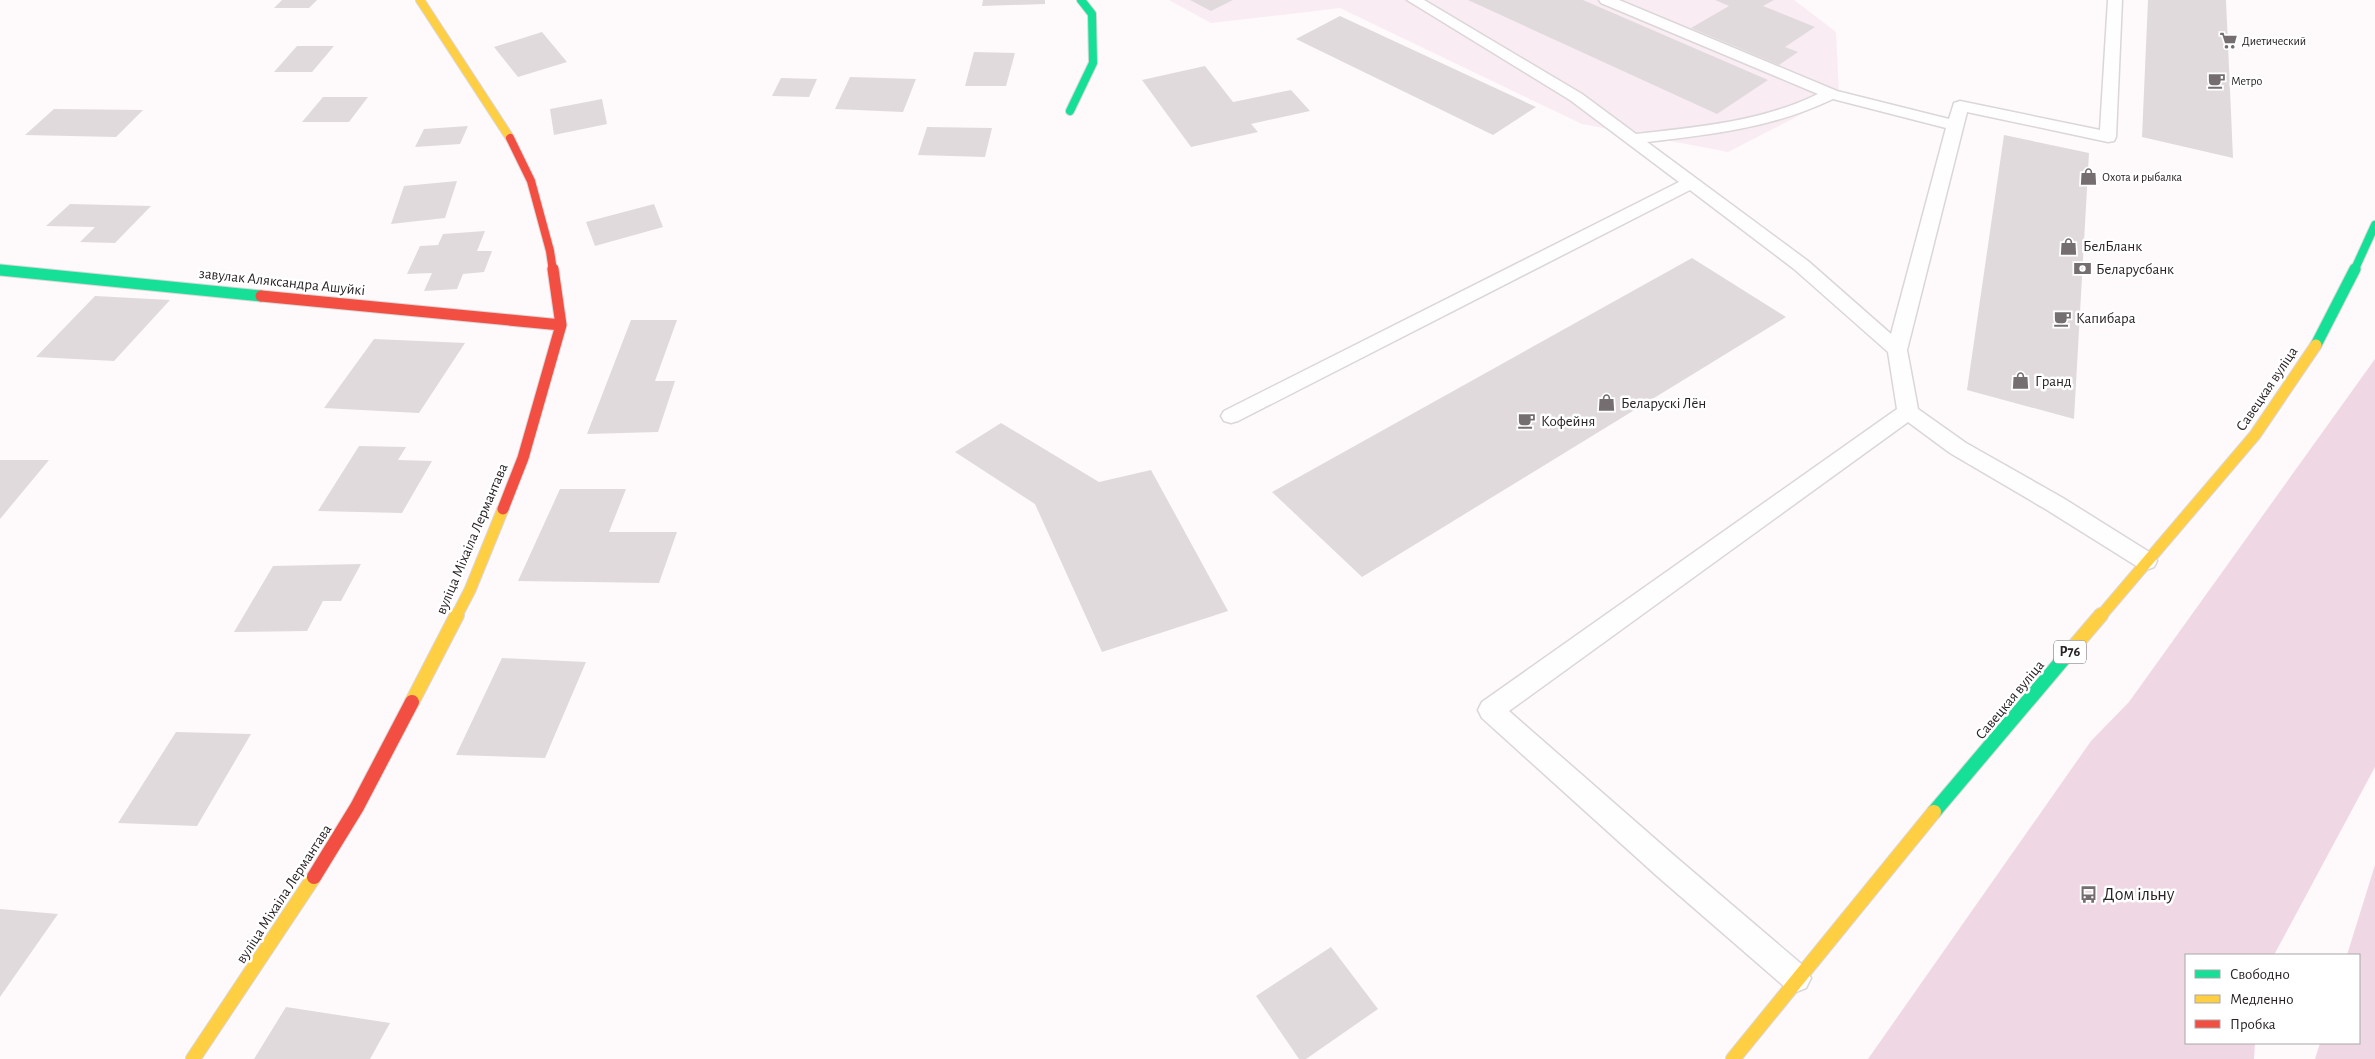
<svg xmlns="http://www.w3.org/2000/svg" width="2375" height="1059" viewBox="0 0 2375 1059" font-family="'Alegreya Sans',sans-serif">
<rect width="100%" height="100%" fill="#fef9fb"/>
<path fill="#f9ecf3" d="M1169,0H1794L1836,32L1839,95L1728,152L1582,124L1340,8L1211,23Z"/>
<path fill="#f0d7e4" d="M2375,359V767L2274,955H2186V1043H2255L2254,1059H1868L2091,741L2129,702Z
M2375,865V1059H2315L2320,1043H2359V955H2347Z"/>
<path fill="#e0dadd" d="M282,0H317L309,8H274Z
M983,0H1045V4L982,6Z
M1190,0H1233L1211,11Z
M1468,0H1583L1768,80L1717,114Z
M1715,0H1774L1763,6L1815,27L1785,47L1798,52L1779,65L1691,28L1729,6Z
M2148,0H2226L2233,158L2142,137Z
M1340,16L1536,107L1493,135L1296,39Z
M542,32L567,62L518,77L494,47Z
M297,46H334L312,72H274Z
M974,52L1015,53L1006,86H965Z
M1205,66L1233,102L1291,90L1310,111L1251,124L1258,132L1191,147L1142,80Z
M850,77L916,79L903,112L835,109Z
M781,78L817,79L809,97L772,96Z
M323,97H368L349,122H302Z
M602,99L607,124L554,135L550,109Z
M54,109L143,110L116,137L25,135Z
M468,126L460,144L415,147L424,129Z
M927,127L992,128L985,157L918,155Z
M2004,135L2089,153L2074,419L1967,390Z
M457,181L445,218L391,224L404,186Z
M70,204L151,206L115,243L80,242L95,227L46,226Z
M654,204L663,227L595,246L586,222Z
M485,231L477,251H492L484,272L463,274L457,289L424,291L432,273L407,274L420,246L438,245L443,234Z
M1692,258L1786,317L1362,577L1272,492Z
M95,296L170,300L114,361L36,357Z
M631,320H677L655,381H675L658,432L587,434Z
M374,339L465,343L419,413L324,408Z
M1001,423L1099,482L1151,470L1228,611L1102,652L1035,504L955,452Z
M359,446L406,447L398,460L432,461L402,513L318,511Z
M0,460H49L0,519Z
M560,489H626L609,532H677L659,583L518,581Z
M361,564L341,601H323L307,631L234,632L273,566Z
M502,658L586,662L545,758L456,755Z
M176,732L251,734L197,826L118,823Z
M0,909L58,914L0,997Z
M1331,947L1378,1009L1306,1059H1299L1256,996Z
M286,1007L390,1023L370,1059H254Z"/>
<g fill="none" stroke-linecap="round" stroke-linejoin="round">
<defs>
<path id="lane" d="M1407,0H1424L1582,94L1636,134C1697,127 1761,122 1818,94L1601,3L1599,0H1619L1837,91L1949,119L1954,103L1960,101L2100,130L2108,0H2122L2116,137L2114,141L2108,142L1967,112L1907,350L1918,409L1966,443L2063,498L2154,555L2157,561L2154,567L2146,570L2138,567L2047,510L1950,453L1908,422L1509,711L1677,858L1806,968L1811,978L1806,988L1796,992L1786,988L1657,876L1482,718L1478,710L1482,702L1897,409L1888,352L1794,269L1690,190L1238,421L1231,423L1224,421L1221,416L1224,411L1679,182L1570,100ZM1833,99L1946,128L1891,334L1808,261L1647,142C1711,135 1775,127 1833,99Z"/>
<path id="fast-far2" d="M1070,111L1093,63L1092,14L1081,0
M0,270L7,271
M2354,271L2375,225"/>
<path id="fast-far1" d="M0,270L261,296
M2316,345L2355,269"/>
<path id="fast" d="M1934,812L2065,657"/>
<path id="slow-far2" d="M420,0L510,138"/>
<path id="slow-far1" d="M456,617L470,590L503,509
M2100,617L2255,435L2316,345"/>
<path id="slow" d="M2065,657L2101,615
M412,702L457,615
M193,1059L314,877
M1733,1059L1934,812"/>
<path id="jam-far2" d="M510,138L531,181L550,251L553,271"/>
<path id="jam-far1" d="M261,296L561,325
M503,509L523,458L561,325L553,269"/>
<path id="jam" d="M314,877L357,807L412,702"/>
</defs>
<use href="#lane" stroke="#dbd6d8" stroke-width="3"/>
<use href="#fast-far2" stroke="#dbd6d8" stroke-width="10"/>
<use href="#fast-far1" stroke="#dbd6d8" stroke-width="13"/>
<use href="#fast" stroke="#dbd6d8" stroke-width="16"/>
<use href="#slow-far2" stroke="#dbd6d8" stroke-width="10"/>
<use href="#slow-far1" stroke="#dbd6d8" stroke-width="13"/>
<use href="#slow" stroke="#dbd6d8" stroke-width="16"/>
<use href="#jam-far2" stroke="#dbd6d8" stroke-width="10"/>
<use href="#jam-far1" stroke="#dbd6d8" stroke-width="13"/>
<use href="#jam" stroke="#dbd6d8" stroke-width="16"/>
<use href="#lane" fill="#fffefe" fill-rule="evenodd"/>
<use href="#fast-far2" stroke="#16e098" stroke-width="8"/>
<use href="#fast-far1" stroke="#16e098" stroke-width="11"/>
<use href="#fast" stroke="#16e098" stroke-width="14"/>
<use href="#slow-far2" stroke="#ffcf43" stroke-width="8"/>
<use href="#slow-far1" stroke="#ffcf43" stroke-width="11"/>
<use href="#slow" stroke="#ffcf43" stroke-width="14"/>
<use href="#jam-far2" stroke="#f24e42" stroke-width="8"/>
<use href="#jam-far1" stroke="#f24e42" stroke-width="11"/>
<use href="#jam" stroke="#f24e42" stroke-width="14"/>
</g>
<defs>
<symbol id="supermarket-bare" viewBox="-9 -9 18 18"><path d="M-6-5.5h2.5l.6 2H6L4.5 2H-2.5L-4.4-4H-6ZM-1.5 3.2a1.3 1.3 0 1 0 .1 0ZM3 3.2a1.3 1.3 0 1 0 .1 0Z" fill="#746e71" stroke="#fff" stroke-width="2.5" paint-order="stroke"/></symbol>
<symbol id="cafe-bare" viewBox="-9 -9 18 18"><path d="M-5.5-4.5H6V0H3Q3 3.5 0 3.5H-2.5Q-5.5 3.5-5.5 0ZM3-3.2v2h1.7v-2ZM-6 4.5H4V6H-6Z" fill="#746e71" stroke="#fff" stroke-width="2.5" paint-order="stroke"/></symbol>
<symbol id="shop-bare" viewBox="-9 -9 18 18"><path d="M-5-2.5h2.3a2.7 3.5 0 0 1 5.4 0H5L5.5 6h-11ZM-1.5-2.5h3a1.5 2.3 0 0 0-3 0Z" fill="#746e71" stroke="#fff" stroke-width="2.5" paint-order="stroke"/></symbol>
<symbol id="bank-bare" viewBox="-9 -9 18 18"><path d="M-6-4H6V4H-6ZM0-2.3a2.3 2.3 0 1 0 0 4.6a2.3 2.3 0 1 0 0-4.6Z" fill="#746e71" stroke="#fff" stroke-width="2.5" paint-order="stroke"/></symbol>
<symbol id="bus-bare" viewBox="-9 -9 18 18"><path d="M-5-6H5V4H4V6H2V4H-2V6H-4V4H-5ZM-3.5-4V0h7V-4ZM-3.5 1.2v1.5H-2V1.2ZM2 1.2v1.5H3.5V1.2Z" fill="#746e71" stroke="#fff" stroke-width="2.5" paint-order="stroke"/></symbol>
</defs>
<g fill-rule="evenodd">
<use href="#supermarket-bare" x="2216" y="28" width="25" height="25"/>
<use href="#cafe-bare" x="2204" y="68" width="25" height="25"/>
<use href="#shop-bare" x="2076" y="164" width="25" height="25"/>
<use href="#shop-bare" x="2056" y="234" width="25" height="25"/>
<use href="#bank-bare" x="2070" y="256" width="25" height="25"/>
<use href="#cafe-bare" x="2050" y="306" width="25" height="25"/>
<use href="#shop-bare" x="2008" y="368" width="25" height="25"/>
<use href="#shop-bare" x="1594" y="390" width="25" height="25"/>
<use href="#cafe-bare" x="1514" y="408" width="25" height="25"/>
<use href="#bus-bare" x="2076" y="882" width="25" height="25"/>
</g>
<g text-anchor="middle" dominant-baseline="central" stroke-width="5" stroke-linejoin="round" paint-order="stroke">
<g font-size="12" fill="#292326" stroke="#fff" text-anchor="start">
<text x="2242" y="41">Диетический</text>
<text x="2231" y="81">Метро</text>
<text x="2102" y="177">Охота и рыбалка</text>
</g>
<rect fill="#fff" stroke="#696567" stroke-width="1" x="2054" y="640.5" width="32" height="23" rx="4"/>
<g font-size="14" font-weight="bold" fill="#292326">
<text x="2070" y="652">Р76</text>
</g>
<g font-size="15" fill="#292326" stroke="#fff" text-anchor="start">
<text x="2083" y="246">БелБланк</text>
<text x="2096" y="269">Беларусбанк</text>
<text x="2076" y="318">Капибара</text>
<text x="2035" y="381">Гранд</text>
<text x="1621" y="403">Беларускі Лён</text>
<text x="1541" y="421">Кофейня</text>
</g>
<g font-size="15" fill="#292326" stroke="#fff">
<text transform="translate(282 282) rotate(6)">завулак Аляксандра Ашуйкі</text>
<text transform="translate(2267 389) rotate(-56)">Савецкая вуліца</text>
<text transform="translate(472 539) rotate(-67)">вуліца Міхаіла Лермантава</text>
<text transform="translate(2010 700) rotate(-50)">Савецкая вуліца</text>
<text transform="translate(284 894) rotate(-57)">вуліца Міхаіла Лермантава</text>
</g>
<g font-size="18" fill="#292326" stroke="#fff" text-anchor="start">
<text x="2103" y="895">Дом ільну</text>
</g>
</g>
<rect x="2185" y="954" width="175" height="90" fill="#ffffff" stroke="#a9a7a8"/>
<rect x="2195" y="970" width="25" height="8" fill="#16e098" stroke="#a9a7a8"/>
<text x="2230" y="979" font-size="15" fill="#292326">Свободно</text>
<rect x="2195" y="995" width="25" height="8" fill="#ffcf43" stroke="#a9a7a8"/>
<text x="2230" y="1004" font-size="15" fill="#292326">Медленно</text>
<rect x="2195" y="1020" width="25" height="8" fill="#f24e42" stroke="#a9a7a8"/>
<text x="2230" y="1029" font-size="15" fill="#292326">Пробка</text>
</svg>
